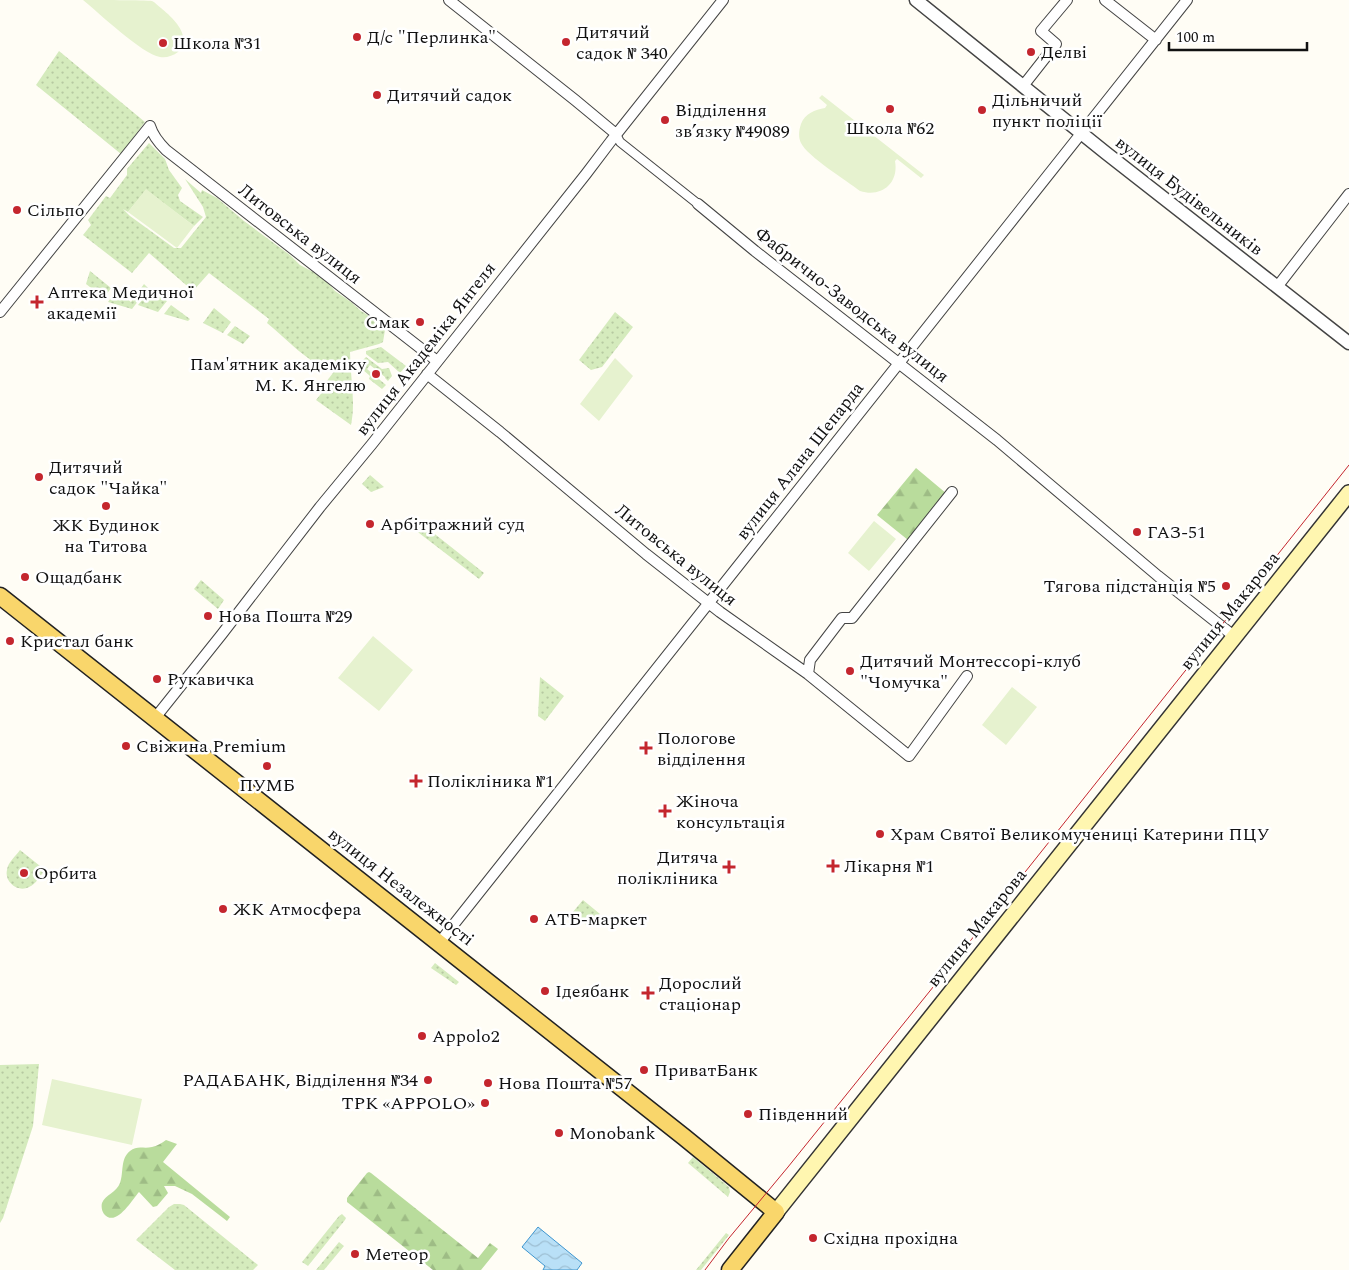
<svg xmlns="http://www.w3.org/2000/svg" width="1349" height="1270" viewBox="0 0 1349 1270" font-family="Spectral,serif">
<defs>
<pattern id="grass-dots" width="8" height="8" patternUnits="userSpaceOnUse" patternTransform="scale(1.25)"><rect width="8" height="8" fill="#d5ebbd"/><path d="M2 2h.1M6 6h.1" fill="none" stroke="#b6c8a1" stroke-width="1.8" stroke-linecap="round"/></pattern>
<pattern id="forest-firs" width="22" height="20" patternUnits="userSpaceOnUse" patternTransform="scale(1.25)"><rect width="22" height="20" fill="#b9dc9c"/><path d="M5 1l3.5 6h-7zM16 11l3.5 6h-7z" fill="#9ebc85"/></pattern>
<pattern id="water-waves" width="16" height="10" patternUnits="userSpaceOnUse" patternTransform="scale(1.25)"><rect width="16" height="10" fill="#b9e0f7"/><path d="M0 5q4-4 8 0t8 0" fill="none" stroke="#9ebfd3"/></pattern>
</defs>
<rect width="100%" height="100%" fill="#fffdf5"/>
<path fill="url(#grass-dots)" d="M59,51L145,122L121,154L36,85Z
M149,143L165,159L169,170L182,188L178,195L180,201L203,217L194,226L146,190L128,212L123,209L130,216L174,248H181L206,217L203,207L185,179L201,193L202,190L217,198L244,221L290,255L300,265L315,273L328,283L335,291L351,302L361,311L376,320L385,330L383,342L379,344L350,352C350,376 356,401 351,425L316,400L328,385L326,382L336,369L323,359L318,365C299,353 284,337 267,323L269,319L209,273L193,291L149,253L132,273L83,235L91,225L88,220L106,196L110,198L127,175V169Z
M90,271L111,288L104,298L86,284Z
M144,284L148,288L132,309L108,302L116,291L131,302Z
M151,289L167,301L158,312L138,305Z
M171,305L190,319L188,321L164,314Z
M214,308L231,322L223,333L203,323Z
M615,312L633,327L602,367L591,370L579,360Z
M235,326L250,336L243,344L227,335Z
M381,347L406,366L400,373L388,362L378,363L366,354V351Z
M366,357L382,369L389,368L392,376L388,381L385,378V377L370,365L367,369L386,385L382,389L369,379L370,376L362,369L363,360Z
M370,475L384,487L371,492L362,484Z
M412,516L484,573L479,579L406,523Z
M201,580L224,600L218,609L194,589Z
M540,677L564,696L545,721L538,716Z
M20,850L45,870C40,876 36,884 29,887C18,893 4,882 7,870C8,862 16,856 20,850Z
M583,900L600,914L589,927L572,913Z
M435,963L459,982L456,985L431,968Z
M39,1064L33,1126L3,1218L0,1223V1065Z
M693,1157L729,1187L730,1192L728,1197L688,1163Z
M174,1204H180L184,1205L258,1265L253,1270H175L136,1240L169,1207Z
M342,1214L346,1218L345,1220L308,1266L302,1262L339,1216Z
M726,1233L729,1235L701,1270H696Z
M339,1242L344,1246L324,1270H316Z"/>
<path fill="url(#forest-firs)" d="M916,468L947,494L908,540L877,515Z
M166,1140L177,1144L163,1162L230,1217L227,1221L192,1194L175,1186H164L168,1193L157,1206L153,1207L139,1192C132,1200 116,1228 104,1214C102,1211 101,1207 102,1203C105,1195 117,1192 120,1183C124,1172 120,1159 130,1151C137,1145 143,1149 152,1147C157,1146 162,1143 166,1140Z
M369,1172L371,1173L478,1258L490,1243L498,1249L481,1270H433L347,1202V1198L367,1173Z"/>
<path fill="#e6f2cf" d="M83,0C94,0 146,0 152,1C155,2 158,6 161,8C173,18 193,36 178,52C173,56 166,58 160,57C142,54 99,13 83,0Z
M822,95L924,175L921,178L897,159L895,161C899,183 882,198 860,191C847,181 807,156 801,143C798,137 799,130 801,124C805,113 815,110 825,108L827,105L819,98Z
M146,189L194,226L177,248L128,212Z
M615,358L633,376L599,421L580,404Z
M874,521L896,539L869,571L848,553Z
M373,636L413,670L379,711L338,678Z
M1012,687L1037,707L1006,745L982,725Z
M52,1079L142,1099L132,1145L42,1125Z"/>
<path fill="url(#water-waves)" stroke="#3f96cf" d="M538,1227L582,1263L577,1270H543L545,1266L522,1247Z"/>
<g fill="none" stroke-linecap="round" stroke-linejoin="round">
<defs>
<path id="pedestrian" d="M616,134L620,142L698,204"/>
<path id="minor" d="M449,0L575,100L616,134
M1105,0L1156,40
M1023,86L1056,44L1041,31L1067,0
M150,126C153,136 159,143 166,150L437,361
M698,204L755,251L997,440L1158,576L1235,637
M1277,287L1349,194
M0,312L150,126
M427,374L500,432L646,554L720,612L808,674L909,756L967,676
M808,674L810,660L842,618H852L952,492
M155,718L222,634L320,507L372,444L586,174L611,141L723,0
M439,943L1187,0"/>
<path id="tertiary" d="M916,0L1106,153L1349,343"/>
<path id="secondary" d="M776,1212L1349,493"/>
<path id="primary" d="M0,596L684,1137L776,1212L730,1270"/>
</defs>
<use href="#pedestrian" stroke="#444" stroke-width="10"/>
<use href="#minor" stroke="#444" stroke-width="12"/>
<use href="#tertiary" stroke="#444" stroke-width="15"/>
<use href="#secondary" stroke="#333" stroke-width="18"/>
<use href="#primary" stroke="#222" stroke-width="19"/>
<use href="#pedestrian" stroke="#fff" stroke-width="8"/>
<use href="#minor" stroke="#fff" stroke-width="10"/>
<use href="#tertiary" stroke="#fff" stroke-width="12"/>
<use href="#secondary" stroke="#fff6b0" stroke-width="15"/>
<use href="#primary" stroke="#f9d66b" stroke-width="16"/>
<path stroke="#c4262e" stroke-width="1" d="M705,1270L729,1238L788,1167L971,940L1349,465"/>
</g>
<g fill="#c4262e" stroke="#fff" stroke-width="2">
<circle cx="357" cy="37" r="5"/>
<circle cx="566" cy="42" r="5"/>
<circle cx="163" cy="43" r="5"/>
<circle cx="1031" cy="52" r="5"/>
<circle cx="377" cy="95" r="5"/>
<circle cx="890" cy="109" r="5"/>
<circle cx="982" cy="110" r="5"/>
<circle cx="665" cy="120" r="5"/>
<circle cx="17" cy="210" r="5"/>
<path d="M34.5 294.5h5v5h5v5h-5v5h-5v-5h-5v-5h5z"/>
<circle cx="420" cy="322" r="5"/>
<circle cx="376" cy="374" r="5"/>
<circle cx="39" cy="477" r="5"/>
<circle cx="106" cy="506" r="5"/>
<circle cx="370" cy="524" r="5"/>
<circle cx="1137" cy="532" r="5"/>
<circle cx="25" cy="577" r="5"/>
<circle cx="1226" cy="586" r="5"/>
<circle cx="208" cy="616" r="5"/>
<circle cx="10" cy="641" r="5"/>
<circle cx="850" cy="671" r="5"/>
<circle cx="157" cy="679" r="5"/>
<circle cx="126" cy="746" r="5"/>
<path d="M643.5 740.5h5v5h5v5h-5v5h-5v-5h-5v-5h5z"/>
<circle cx="267" cy="766" r="5"/>
<path d="M413.5 773.5h5v5h5v5h-5v5h-5v-5h-5v-5h5z"/>
<path d="M662.5 803.5h5v5h5v5h-5v5h-5v-5h-5v-5h5z"/>
<circle cx="880" cy="834" r="5"/>
<path d="M830.5 858.5h5v5h5v5h-5v5h-5v-5h-5v-5h5z"/>
<path d="M726.5 859.5h5v5h5v5h-5v5h-5v-5h-5v-5h5z"/>
<circle cx="24" cy="873" r="5"/>
<circle cx="223" cy="909" r="5"/>
<circle cx="534" cy="919" r="5"/>
<circle cx="545" cy="991" r="5"/>
<path d="M645.5 985.5h5v5h5v5h-5v5h-5v-5h-5v-5h5z"/>
<circle cx="422" cy="1036" r="5"/>
<circle cx="644" cy="1070" r="5"/>
<circle cx="428" cy="1080" r="5"/>
<circle cx="488" cy="1083" r="5"/>
<circle cx="485" cy="1103" r="5"/>
<circle cx="748" cy="1114" r="5"/>
<circle cx="559" cy="1133" r="5"/>
<circle cx="813" cy="1238" r="5"/>
<circle cx="355" cy="1254" r="5"/>
</g>
<g text-anchor="middle" dominant-baseline="central" stroke-width="5" stroke-linejoin="round" paint-order="stroke">
<g font-size="18" fill="#111" stroke="#fff" text-anchor="start">
<text x="576" y="32">Дитячий<tspan x="576" dy="21">садок № 340</tspan></text>
<text x="367" y="37">Д/с "Перлинка"</text>
<text x="173" y="43">Школа №31</text>
<text x="1041" y="52">Делві</text>
<text x="387" y="95">Дитячий садок</text>
<text x="992" y="100">Дільничий<tspan x="992" dy="21">пункт поліції</tspan></text>
<text x="675" y="110">Відділення<tspan x="675" dy="21">зв’язку №49089</tspan></text>
<text x="890" y="128" text-anchor="middle">Школа №62</text>
<text x="27" y="210">Сільпо</text>
<text x="47" y="292">Аптека Медичної<tspan x="47" dy="21">академії</tspan></text>
<text x="410" y="322" text-anchor="end">Смак</text>
<text x="366" y="364" text-anchor="end">Пам'ятник академіку<tspan x="366" dy="21">М. К. Янгелю</tspan></text>
<text x="49" y="467">Дитячий<tspan x="49" dy="21">садок "Чайка"</tspan></text>
<text x="380" y="524">Арбітражний суд</text>
<text x="106" y="525" text-anchor="middle">ЖК Будинок<tspan x="106" dy="21">на Титова</tspan></text>
<text x="1147" y="532">ГАЗ-51</text>
<text x="35" y="577">Ощадбанк</text>
<text x="1216" y="586" text-anchor="end">Тягова пiдстанцiя №5</text>
<text x="218" y="616">Нова Пошта №29</text>
<text x="20" y="641">Кристал банк</text>
<text x="860" y="661">Дитячий Монтессорі-клуб<tspan x="860" dy="21">"Чомучка"</tspan></text>
<text x="167" y="679">Рукавичка</text>
<text x="657" y="738">Пологове<tspan x="657" dy="21">відділення</tspan></text>
<text x="136" y="746">Свіжина Premium</text>
<text x="427" y="781">Полікліника №1</text>
<text x="267" y="785" text-anchor="middle">ПУМБ</text>
<text x="676" y="801">Жіноча<tspan x="676" dy="21">консультація</tspan></text>
<text x="890" y="834">Храм Святої Великомучениці Катерини ПЦУ</text>
<text x="718" y="857" text-anchor="end">Дитяча<tspan x="718" dy="21">полікліника</tspan></text>
<text x="844" y="866">Лікарня №1</text>
<text x="34" y="873">Орбита</text>
<text x="233" y="909">ЖК Атмосфера</text>
<text x="544" y="919">АТБ-маркет</text>
<text x="659" y="983">Дорослий<tspan x="659" dy="21">стаціонар</tspan></text>
<text x="555" y="991">Ідеябанк</text>
<text x="432" y="1036">Appolo2</text>
<text x="654" y="1070">ПриватБанк</text>
<text x="418" y="1080" text-anchor="end">РАДАБАНК, Відділення №34</text>
<text x="498" y="1083">Нова Пошта №57</text>
<text x="475" y="1103" text-anchor="end">ТРК «APPOLO»</text>
<text x="758" y="1114">Південний</text>
<text x="569" y="1133">Monobank</text>
<text x="823" y="1238">Східна прохідна</text>
<text x="365" y="1254">Метеор</text>
</g>
<g font-size="18" fill="#111" stroke="#fff">
<text transform="translate(1189 196) rotate(38)">вулиця Будівельників</text>
<text transform="translate(300 234) rotate(38)">Литовська вулиця</text>
<text transform="translate(852 305) rotate(38)">Фабрично-Заводська вулиця</text>
<text transform="translate(426 349) rotate(-52)">вулиця Академіка Янгеля</text>
<text transform="translate(800 461) rotate(-52)">вулиця Алана Шепарда</text>
<text transform="translate(676 555) rotate(39)">Литовська вулиця</text>
<text transform="translate(1230 611) rotate(-51)">вулиця Макарова</text>
<text transform="translate(401 887) rotate(38)">вулиця Незалежності</text>
<text transform="translate(977 928) rotate(-51)">вулиця Макарова</text>
</g>
</g>
<path d="M1169 42v8h138v-8" fill="none" stroke="#111111" stroke-width="2.5"/>
<text x="1176" y="42" font-size="15" fill="#111111" stroke="#ffffff" stroke-width="4" paint-order="stroke">100 m</text>
</svg>
